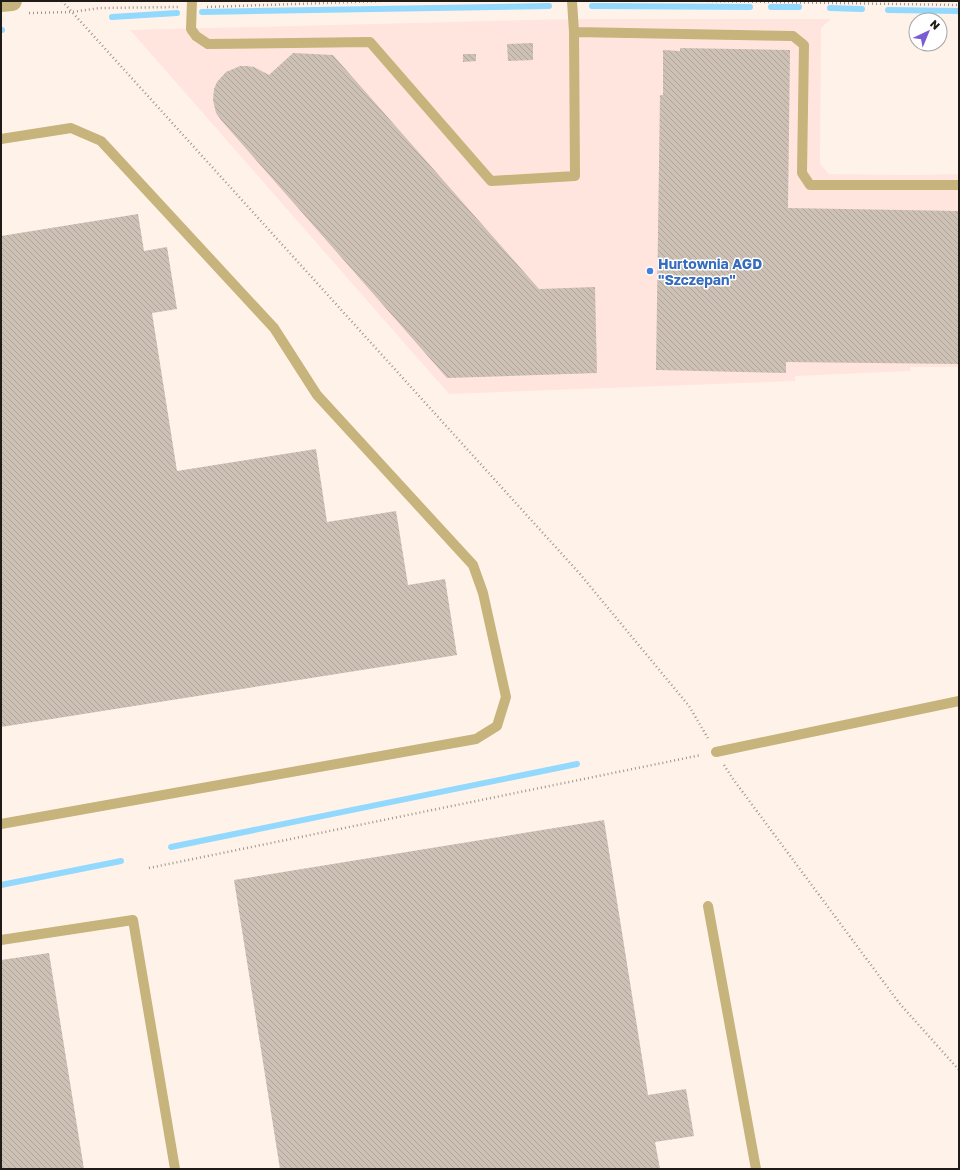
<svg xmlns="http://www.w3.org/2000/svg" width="960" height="1170" viewBox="0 0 960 1170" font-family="'Golos Text',sans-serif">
<defs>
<pattern id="building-back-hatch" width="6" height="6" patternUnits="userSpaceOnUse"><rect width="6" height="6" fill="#cdc0b4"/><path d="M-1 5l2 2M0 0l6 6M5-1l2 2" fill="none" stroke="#b0a49a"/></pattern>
</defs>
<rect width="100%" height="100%" fill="#fff3e9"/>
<path fill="#ffe5de" d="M573,19H831L821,28L820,164L829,174L912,175L959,174V367H910V371L795,376V381L449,394L130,30Z"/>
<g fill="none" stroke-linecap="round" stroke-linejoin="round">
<path stroke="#93d9fe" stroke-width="6" d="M592,6L750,7
M771,7H799
M830,8L862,9
M888,10L959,11
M202,12L549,6
M112,17L177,13
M1,30H2
M171,847L577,764
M1,885L121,861"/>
</g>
<path fill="url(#building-back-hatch)" d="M533,43V60L508,61L507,44Z
M680,48L790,50L788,208L959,211V364L786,362V373L656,370L660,95H663V50L680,51Z
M293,53L333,55L539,289L595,287L597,373L447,378L221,120L216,113L213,100L214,89L217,82L226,72L240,66H247L254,67L269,75Z
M463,54H476V61L463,62Z
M138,214L144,251L167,247L177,309L152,313L177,471L316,449L327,522L396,511L408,585L445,579L457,655L1,727V236Z
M604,820L648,1095L686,1089L694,1136L655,1142L660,1169H280L234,880Z
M49,953L84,1169H1V960Z"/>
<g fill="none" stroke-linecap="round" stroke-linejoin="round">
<path stroke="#9d958d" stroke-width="2.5" stroke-dasharray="1 3" stroke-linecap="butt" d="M62,1L580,574L689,706L709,740
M708,1L959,5
M207,7L382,1
M29,13L72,12L100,8L178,7
M724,765L733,779L900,1004L959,1070
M149,868L701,755"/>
<path stroke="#c7b37c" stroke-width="10" d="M192,1L191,29L196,36L208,44L370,42L491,181L575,176L574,32L572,1
M574,32L793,36L804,45L802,173L810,185H959
M1,139L71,128L101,141L274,328L317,395L473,565L483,593L506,697L497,726L476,739L1,824
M716,752L959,701
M708,906L756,1169
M1,940L133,920L175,1169"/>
<path stroke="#c7b37c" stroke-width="20" d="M1,2L12,1"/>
</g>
<circle fill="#3f7fe0" stroke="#fff" stroke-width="1.5" cx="650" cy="271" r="4"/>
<g text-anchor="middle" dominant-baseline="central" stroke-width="3" stroke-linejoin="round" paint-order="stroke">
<g font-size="14" font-weight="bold" fill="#366cbe" stroke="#fff" text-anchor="start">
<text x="658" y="263">Hurtownia AGD<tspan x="658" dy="16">"Szczepan"</tspan></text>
</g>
</g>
<rect width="960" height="1170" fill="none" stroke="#201b17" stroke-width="4"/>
<g transform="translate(928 32) rotate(44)"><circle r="19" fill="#ffffff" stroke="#a6a4a2"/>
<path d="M0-3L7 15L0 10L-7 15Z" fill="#7b5cd6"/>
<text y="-6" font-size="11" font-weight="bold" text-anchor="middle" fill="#201b17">N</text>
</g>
</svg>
